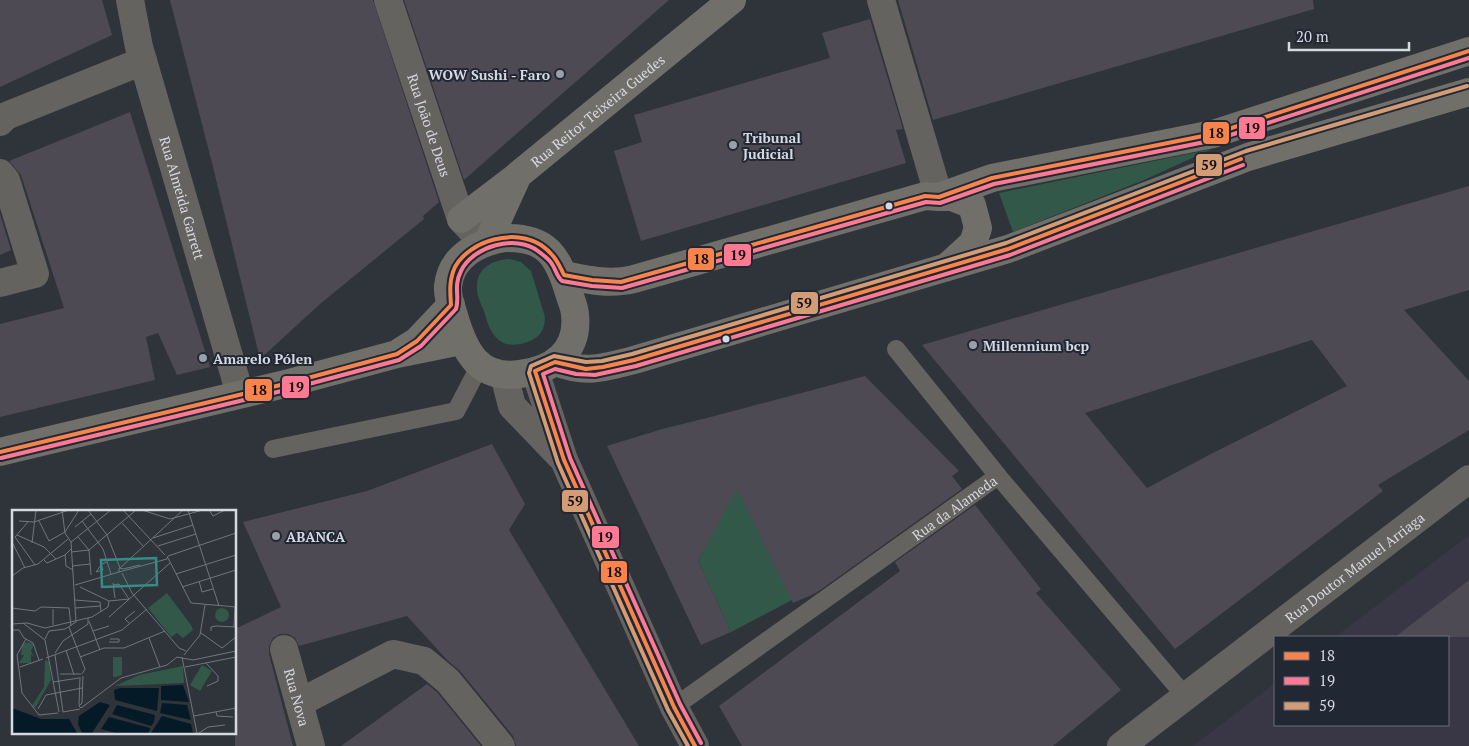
<svg xmlns="http://www.w3.org/2000/svg" width="1469" height="746" viewBox="0 0 1469 746" font-family="'PT Serif',serif">
<rect width="100%" height="100%" fill="#2f333a"/>
<path fill="#393646" d="M1469,535V746H1193L1275,683V725H1448V637H1335Z"/>
<path fill="#315849" d="M1212,149L1144,180L1013,232L999,193Z
M510,259L521,262L531,271L545,317C545,329 540,337 530,341C520,345 509,347 500,341C490,334 487,321 484,311C481,304 477,296 477,289C475,269 493,259 510,259Z
M703,419L792,600L731,632L698,561L711,536L662,429Z"/>
<path fill="#4d4a54" fill-rule="evenodd" d="M0,0H102L112,35L0,87Z
M170,0H373L439,202L423,216L424,219L320,304L260,359L212,163Z
M404,0H669L464,180Z
M898,0H1313L1314,9L933,120Z
M870,19L903,129L896,130L906,163L641,241L614,151L642,142L634,115L830,58L822,33Z
M130,112L210,367L177,375L158,333L146,337L155,380L0,417V324L64,308L21,175L9,161Z
M1469,186V290L1404,310L1469,381V430L1378,485L1383,491L1175,649L922,345ZM1312,340L1347,386L1207,456L1147,488L1085,413Z
M0,214L11,250L0,255Z
M865,376L959,471L952,476L962,489L816,593L793,603L737,489L698,561L731,632L701,645L607,446L662,429V430Z
M492,444L525,504L509,530L639,746H516L513,736L460,671L448,661L407,616L299,646L295,638L288,634H280L273,638L269,646V654L293,746H235V629L281,607L243,522L367,491Z
M975,505L1041,589L1036,593L1121,690L1053,746H742L719,706L900,571L895,562Z
M1469,580V637H1395Z
M427,684L437,692L481,746H341Z"/>
<g fill="none" stroke-linecap="round" stroke-linejoin="round">
<g stroke="#65635f" stroke-width="18">
<path d="M896,349L998,476"/>
<path d="M273,449L456,411L480,365"/>
<path id="s1" d="M674,707L998,476L1185,696"/>
</g>
<g stroke="#65635f" stroke-width="28">
<path id="s2" d="M130,0L139,47L240,394"/>
<path id="s3" d="M388,0L461,219L473,232L488,241"/>
<path d="M881,0L939,197"/>
<path d="M0,122L6,116L143,61"/>
<path d="M0,173L6,180L35,274L0,283"/>
<path d="M535,371L564,460L674,707L695,746"/>
<path d="M504,375L512,406L560,456"/>
<path id="s4" d="M284,649L311,746"/>
<path d="M299,703L393,654L424,661L448,681L501,746"/>
<path id="s5" d="M1121,746L1469,479"/>
</g>
<g stroke="#716f69" stroke-width="28">
<path d="M939,197H952L972,205L978,228L973,243L949,265"/>
<path d="M461,219L515,178"/>
<path d="M505,238C547,237 558,256 569,293C571,300 575,308 575,315C579,352 552,370 520,374C479,380 465,352 455,319C452,308 447,297 448,286C451,256 479,242 505,238Z"/>
<path id="s6" d="M488,241L518,175L732,0"/>
<path d="M564,275C588,280 610,285 634,279L925,196L939,197L992,178L1213,134L1469,51"/>
<path d="M401,351L417,341L451,305"/>
<path d="M555,362C587,374 602,368 634,360L1008,249L1248,157L1469,92"/>
<path d="M0,452L289,383L397,354L461,341"/>
</g>
<defs>
<path id="bus-1" d="M0,452L289,383L397,354L417,341L451,305C450,292 449,280 455,267C470,240 515,228 541,245C553,253 558,262 564,275L592,280L621,282L925,196L939,197L992,178L1213,134L1469,51
M695,746L674,707L564,460L535,371L555,362L586,369L603,367L634,360L1008,249L1241,159"/>
<path id="bus-2" d="M1,458L290,389L399,360L421,346L456,309C460,297 453,287 461,271C473,246 516,234 538,251C543,255 549,259 552,264C556,270 557,277 562,281L592,286L622,288L926,202L940,203L994,184L1215,140L1469,58
M701,743L680,704L570,458L543,374L555,369L576,374L595,375L636,366L1010,255L1243,165"/>
<path id="bus-3" d="M688,746L668,710L558,463L529,373L531,366L554,356L586,362L602,361L632,354L1006,243L1246,151L1467,86"/>
</defs>
<use href="#bus-1" stroke="#222833" stroke-width="8"/>
<use href="#bus-2" stroke="#222833" stroke-width="8"/>
<use href="#bus-3" stroke="#222833" stroke-width="8"/>
<use href="#bus-1" stroke="#f8844c" stroke-width="4"/>
<use href="#bus-2" stroke="#fe7a93" stroke-width="4"/>
<use href="#bus-3" stroke="#d39c74" stroke-width="4"/>
</g>
<g fill="#9b9fa7" stroke="#222833" stroke-width="2">
<circle cx="560" cy="74" r="5"/>
<circle cx="733" cy="145" r="5"/>
<circle cx="973" cy="345" r="5"/>
<circle cx="203" cy="358" r="5"/>
<circle cx="276" cy="536" r="5"/>
</g>
<g fill="#d5d9e1" stroke="#222833" stroke-width="2">
<circle cx="889" cy="206" r="4.5"/>
<circle cx="726" cy="339" r="4.5"/>
</g>
<g text-anchor="middle" dominant-baseline="central" stroke-width="4" stroke-linejoin="round" paint-order="stroke">
<g font-size="14" font-weight="bold" fill="#d5d9e1" stroke="#222833" text-anchor="start">
<text x="550" y="74" text-anchor="end">WOW Sushi - Faro</text>
<text x="743" y="137">Tribunal<tspan x="743" dy="16">Judicial</tspan></text>
<text x="983" y="345">Millennium bcp</text>
<text x="213" y="358">Amarelo Pólen</text>
<text x="286" y="536">ABANCA</text>
</g>
<g font-size="14" fill="#d5d9e1" stroke="#222833">
<text stroke="none"><textPath href="#s6" startOffset="175">Rua Reitor Teixeira Guedes</textPath></text>
<text stroke="none"><textPath href="#s3" startOffset="132">Rua João de Deus</textPath></text>
<text stroke="none"><textPath href="#s2" startOffset="205">Rua Almeida Garrett</textPath></text>
<text stroke="none"><textPath href="#s1" startOffset="344">Rua da Alameda</textPath></text>
<text stroke="none"><textPath href="#s5" startOffset="294">Rua Doutor Manuel Arriaga</textPath></text>
<text stroke="none"><textPath href="#s4" startOffset="50">Rua Nova</textPath></text>
</g>
</g>
<g transform="translate(12 510)">
<rect width="224" height="224" fill="#2f333a"/>
<path d="M155,83L179,115L181,120L171,128L165,123L159,127L136,98ZM203 105a7 7 0 1 1 14 0a7 7 0 1 1-14 0ZM15,132L22,134L19,141L22,147L19,144V153H7L12,145H9L10,135ZM101,147H110V165L104,167H101ZM33,150L37,152L39,170L23,198L20,196L32,177ZM190,155L200,161L188,181L178,175ZM171,156L172,173L103,176L127,165Z" fill="#315849"/>
<path d="M171,175L177,192L149,190V176ZM108,178H147L145,201L103,190L102,180ZM88,192L98,195L80,223H70L66,214L67,206ZM150,193L175,195L179,210L148,203ZM105,195L143,205L142,212L139,216L100,204ZM0,198L29,209H57L65,223H0ZM150,206L179,214L181,223H139ZM97,207L138,218V220L136,223H104L89,219Z" fill="#051a27"/>
<path fill="none" stroke="#71757d" stroke-width="1" d="M50,0L53,23L59,32M76,0L95,25L108,58L171,0M111,0L153,45M130,0L158,9L191,0M176,0L207,96M197,0L201,6L213,0M7,11L22,12L57,0M27,11L37,31M70,11L91,39L99,64M16,12L3,27L23,55M110,13L131,36M63,17L79,4M5,25L32,37L44,49M66,27L77,40L79,65M141,28L181,15M37,31L53,22L67,0M0,32L13,58M59,32L99,0M20,33L24,0M146,36L184,24M59,39L53,45L54,56L61,60M59,42L77,40L124,0M156,46L224,23M156,48L179,93L224,97M31,49L35,53L53,45M89,55L91,60L84,62L89,55L90,54L95,52M60,56L78,54M111,59L107,58V62L155,49L156,46M111,59L128,55M110,63L120,83L167,138L174,141M164,64L224,45M0,66L11,58L26,54L56,29M187,71L190,82L201,79M101,73L103,88M63,75L107,62M68,77L97,91M170,77L224,60M63,90L88,92L89,102M97,91L117,89L107,74L101,75M0,98L23,101L29,97L57,98L59,116M63,98L88,96M97,107L158,53M77,111L88,140M11,113L33,130L47,202M117,113L113,109L123,101M0,114L15,113L33,118L80,107L96,97L97,91M41,115V99M57,117L73,159L70,164M222,117L223,97M0,120H7L12,128L21,133L27,150M81,121L97,116M199,121V117L204,116L224,117M189,123L210,138L224,127M137,128L148,157M14,129L5,145L10,183L27,205M33,129L37,121L53,119L64,112L59,32M97,132H107V129H98M54,140L62,165M43,143L51,131L76,114V108M43,145L51,202M172,145L188,125L193,95M68,147L92,138H112L153,121M165,147L181,150L224,141M170,147L185,223M34,148L110,120L135,99M194,153L206,166V171L195,176M8,157L31,149M173,157L224,147M48,164H69M71,166L70,193L67,196L69,198L109,168L155,155L165,147M41,172L67,168M67,195L68,167M26,199L34,185L70,178M51,202L68,199M204,202L205,206L221,207M27,205L46,203M182,206L224,198M187,223L196,217L213,215"/>
<path fill="#378a85" fill-opacity="0.15" stroke="#378a85" stroke-width="2.5" d="M144,48L145,75L90,77L89,50Z"/>
<rect width="224" height="224" fill="none" stroke="#d5d9e1" stroke-width="2.5"/>
</g>
<g stroke="#222833" stroke-width="2">
<rect x="1238" y="116" width="28" height="24" rx="5" fill="#fe7a93"/>
<rect x="1202" y="121" width="28" height="24" rx="5" fill="#f8844c"/>
<rect x="1195" y="153" width="28" height="24" rx="5" fill="#d39c74"/>
<rect x="723" y="243" width="29" height="24" rx="5" fill="#fe7a93"/>
<rect x="687" y="247" width="28" height="24" rx="5" fill="#f8844c"/>
<rect x="790" y="291" width="29" height="24" rx="5" fill="#d39c74"/>
<rect x="281" y="375" width="29" height="24" rx="5" fill="#fe7a93"/>
<rect x="244" y="378" width="29" height="24" rx="5" fill="#f8844c"/>
<rect x="561" y="489" width="28" height="24" rx="5" fill="#d39c74"/>
<rect x="591" y="525" width="29" height="24" rx="5" fill="#fe7a93"/>
<rect x="600" y="560" width="28" height="24" rx="5" fill="#f8844c"/>
</g>
<g font-size="14" text-anchor="middle" font-weight="bold" fill="#111">
<text x="1252" y="133">19</text>
<text x="1216" y="138">18</text>
<text x="1209" y="170">59</text>
<text x="738" y="260">19</text>
<text x="701" y="264">18</text>
<text x="804" y="308">59</text>
<text x="296" y="392">19</text>
<text x="259" y="395">18</text>
<text x="575" y="506">59</text>
<text x="605" y="542">19</text>
<text x="614" y="577">18</text>
</g>
<rect x="1274" y="636" width="175" height="90" fill="#222833" stroke="#6a6f79"/>
<rect x="1284" y="652" width="25" height="8" fill="#f8844c" stroke="#6a6f79"/>
<text x="1319" y="661" font-size="15" fill="#d5d9e1">18</text>
<rect x="1284" y="677" width="25" height="8" fill="#fe7a93" stroke="#6a6f79"/>
<text x="1319" y="686" font-size="15" fill="#d5d9e1">19</text>
<rect x="1284" y="702" width="25" height="8" fill="#d39c74" stroke="#6a6f79"/>
<text x="1319" y="711" font-size="15" fill="#d5d9e1">59</text>
<path d="M1289 42v8h120v-8" fill="none" stroke="#d5d9e1" stroke-width="2.5"/>
<text x="1296" y="42" font-size="15" fill="#d5d9e1" stroke="#222833" stroke-width="4" paint-order="stroke">20 m</text>
</svg>
